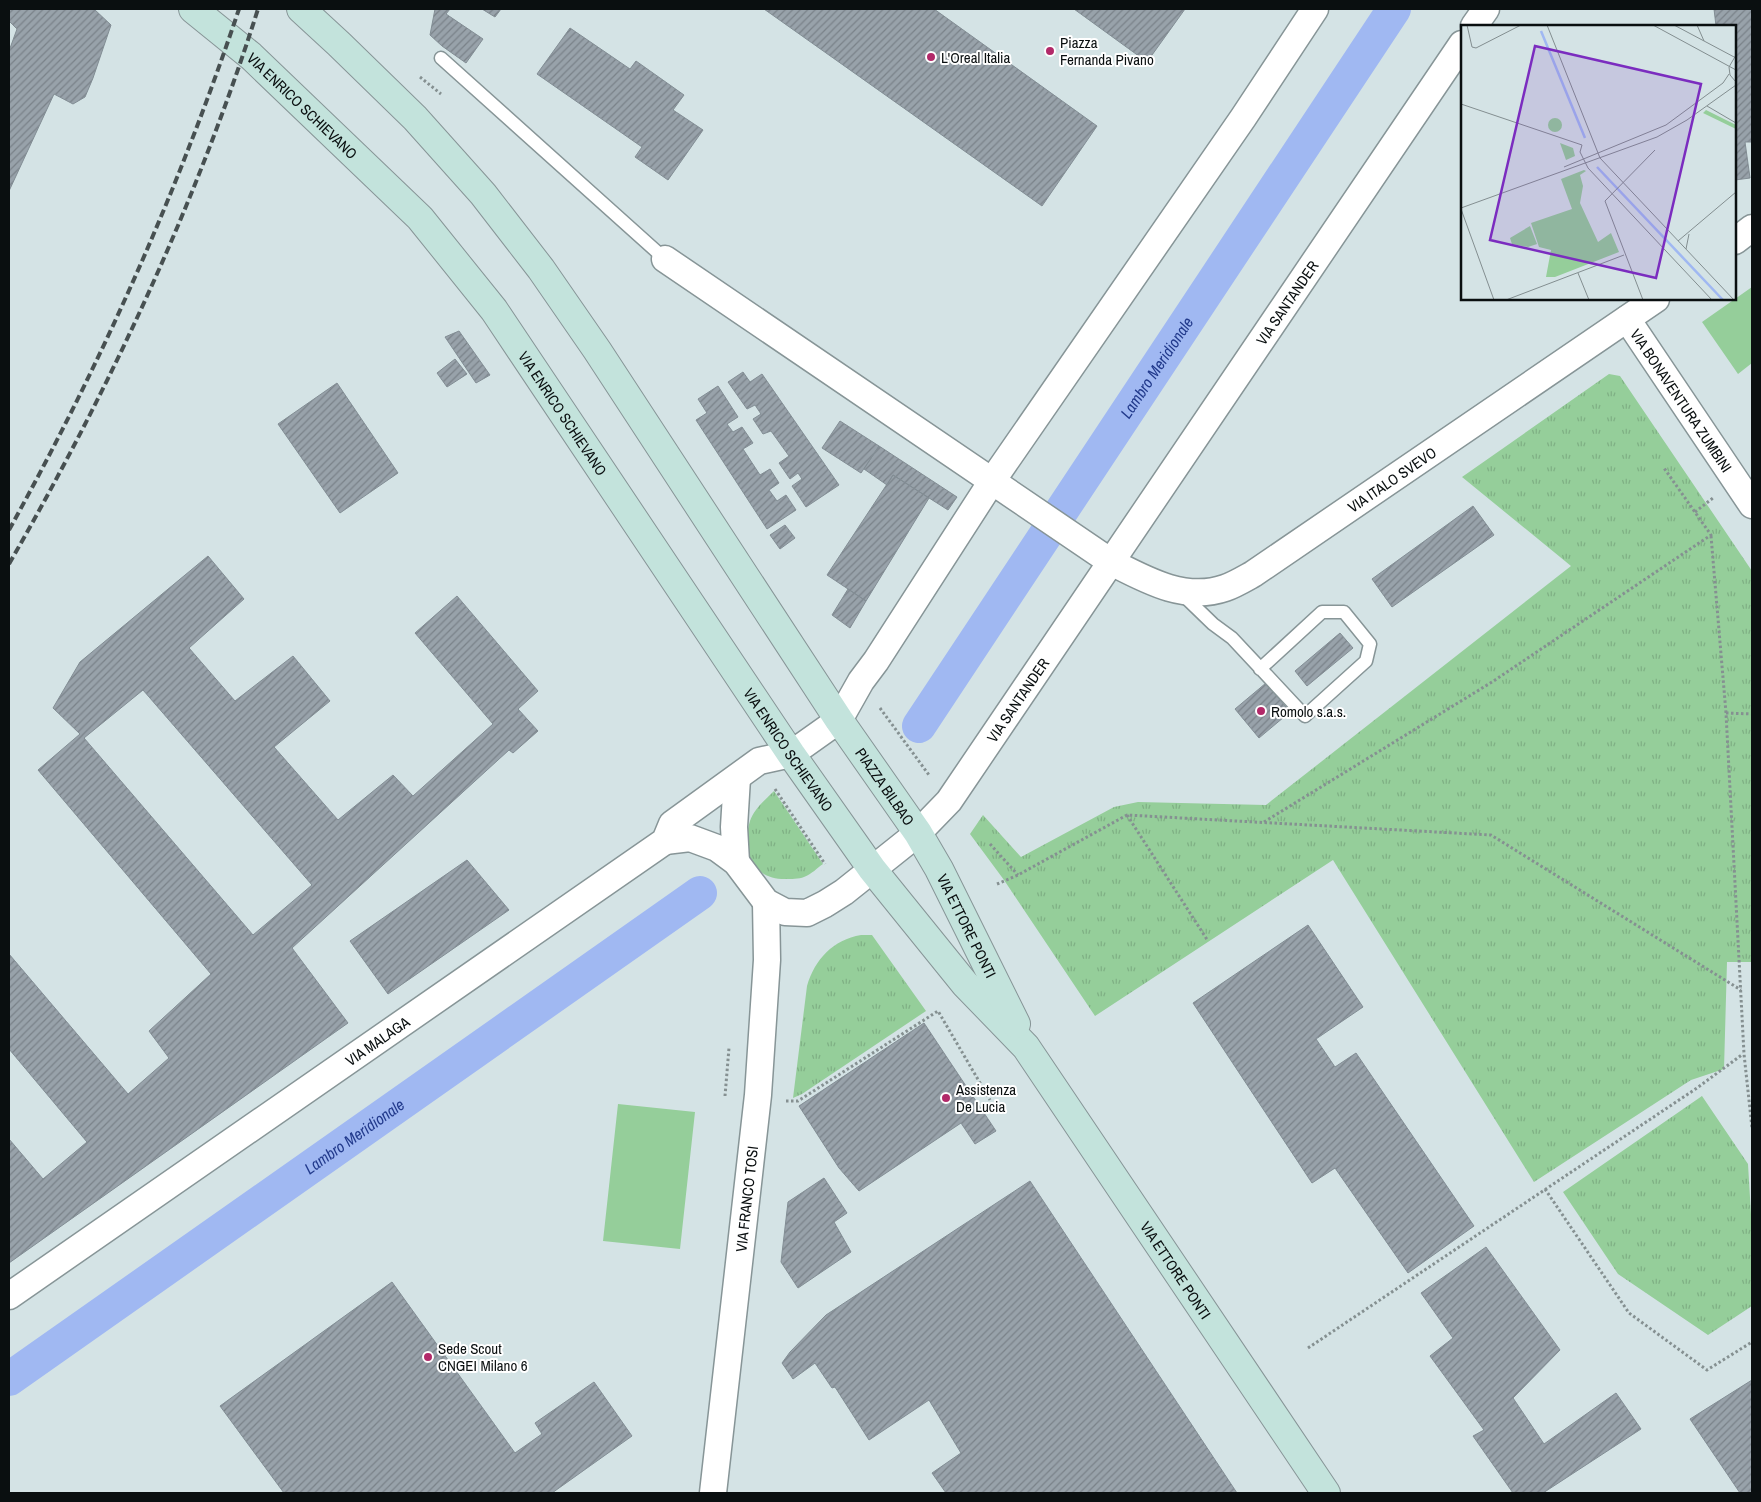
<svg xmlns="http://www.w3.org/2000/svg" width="1761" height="1502" viewBox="0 0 1761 1502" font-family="'Archivo Narrow',sans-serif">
<defs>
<pattern id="grass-tufts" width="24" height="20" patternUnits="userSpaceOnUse" patternTransform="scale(1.25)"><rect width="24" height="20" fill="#95ce9a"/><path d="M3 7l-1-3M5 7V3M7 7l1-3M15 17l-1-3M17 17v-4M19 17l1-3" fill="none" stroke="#7fb084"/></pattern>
<pattern id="building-hatch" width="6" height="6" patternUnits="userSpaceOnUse" patternTransform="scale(1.25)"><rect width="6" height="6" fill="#98a2aa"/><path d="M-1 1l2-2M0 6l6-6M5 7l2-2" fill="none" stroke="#7a8289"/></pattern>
</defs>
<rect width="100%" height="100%" fill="#d4e3e5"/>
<path fill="url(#grass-tufts)" d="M1609,374L1620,376L1752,571V962H1727L1724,1069L1691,1080L1534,1182L1333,860L1095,1016L1004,880L970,834L983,815L1021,857L1114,807L1138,802L1266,805L1571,566L1462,477Z
M774,791L823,864C817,868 812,874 804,877C799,879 791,879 785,879C751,879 741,849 750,821C754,809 766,799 774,791Z
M861,935H872L926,1011L802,1094L793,1098L807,986C815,959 833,940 861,935Z
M1702,1096L1748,1164L1752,1231V1306L1708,1335L1618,1274L1563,1192Z"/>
<path fill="#95ce9a" d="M1752,287V363L1738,374L1702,322Z
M618,1104L695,1112L680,1249L603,1241Z"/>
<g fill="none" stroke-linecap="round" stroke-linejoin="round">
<g stroke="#a0b8f2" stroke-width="34">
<path id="s1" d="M919,726L1394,9"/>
<path id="s2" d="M9,1379L700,893"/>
</g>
</g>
<path fill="url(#building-hatch)" stroke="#828d94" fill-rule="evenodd" d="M9,9H94L111,25L93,78L85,97L73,104L54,94L9,191V51L17,29L9,21Z
M435,9H450L446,14L483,39L466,63L442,46L430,35Z
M482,9H501L495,17Z
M764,9H934L1097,126L1042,206Z
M1074,9H1185L1147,62Z
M1714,9H1752V142H1745L1750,178L1735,180V26H1716Z
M570,28L630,69L636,61L684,95L673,110L703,130L668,180L635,157L642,147L537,74Z
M459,331L490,375L476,383L445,337Z
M455,359L467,374L447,387L437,373Z
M743,372L750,382L762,374L839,485L806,507L792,486L802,479L798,473L790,479L779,463L789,456L771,431L763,434L753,419L761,414L755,405L747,409L728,382Z
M337,383L398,473L340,513L278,424Z
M718,386L738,417L727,424L733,432L742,427L753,443L743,449L760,475L770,469L779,483L769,490L777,501L786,495L796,510L767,529L696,420L707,413L698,399Z
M840,421L879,446L861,473L822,448Z
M879,446L957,497L948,510L893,475L887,485L864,469Z
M893,475L929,498L866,601L827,575Z
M1473,506L1494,535L1392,607L1372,579Z
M785,525L795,538L780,549L770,535Z
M208,556L244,599L189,648L235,701L293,656L330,701L274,747L338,820L393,775L413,796L493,724L415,633L457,596L538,691L518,709L538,731L513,753L509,750L292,948L348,1023L9,1263V1139L43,1179L87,1142L9,1049V954L128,1094L169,1058L149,1031L211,974L38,770L80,734L53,708L80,662ZM143,690L312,885L253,935L84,738Z
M848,589L866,601L850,628L832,615Z
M1340,633L1353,648L1307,686L1295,671Z
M1266,683L1290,712L1259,738L1235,709Z
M467,860L509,910L388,994L350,941Z
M1308,925L1363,1007L1316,1039L1335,1067L1356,1053L1474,1226L1408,1273L1335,1168L1312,1183L1193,1003Z
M924,1023L996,1131L975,1144L961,1123L859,1191L839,1168L799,1106Z
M824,1178L847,1213L834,1222L851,1252L798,1288L781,1262L788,1202Z
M1030,1181L1237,1493H1017L1016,1491L1013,1493H946L932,1473L961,1453L929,1400L869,1440L835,1387L832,1388L815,1363L793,1379L782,1363L790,1352L826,1315Z
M1486,1247L1560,1350L1513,1398L1544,1444L1616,1393L1641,1429L1543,1493H1513L1473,1436L1484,1430L1430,1356L1453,1338L1421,1293Z
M392,1282L515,1453L542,1434L535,1423L594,1382L632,1436L552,1493H284L220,1406Z
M1752,1380V1493H1740L1690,1419Z"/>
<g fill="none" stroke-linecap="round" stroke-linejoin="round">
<defs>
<path id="lane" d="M441,58L665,259
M1182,594L1213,624L1232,638L1305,716L1366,661L1370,644L1344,612H1322L1260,669"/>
<g id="street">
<path d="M1474,26L1486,9"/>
<path d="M1735,241L1752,228"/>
<path id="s3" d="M665,259L1111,562C1146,580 1185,602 1225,588C1234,585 1244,579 1253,574L1656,299"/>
<path id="s4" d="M1627,319L1752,505"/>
<path id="s5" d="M665,841L690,838L717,848L736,862L766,902L785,912L807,913L825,904L844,892L918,833L949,801L1462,44"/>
<path d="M736,862L734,827L737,778"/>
<path id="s6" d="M9,1296L665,841L672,824L759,761L791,754L839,720L861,681L876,661L992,481L1243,118L1315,9"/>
<path id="s7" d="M713,1493L758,1095L767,960L766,902"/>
</g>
<g id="secondary">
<path id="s8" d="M193,9L251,56L420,218L494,310L791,754L872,869L965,984L1026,1047L1326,1493"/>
<path id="s9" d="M301,9L339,44L415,118L483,194L541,269L597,350L839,720L918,833L939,869L1016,1024"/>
</g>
</defs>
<use href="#lane" stroke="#879597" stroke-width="15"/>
<use href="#street" stroke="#879597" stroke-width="29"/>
<use href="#secondary" stroke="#879597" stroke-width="30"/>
<path stroke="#859091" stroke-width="3" stroke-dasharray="2.5 2.5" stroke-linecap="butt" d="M420,77L441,94
M1695,512L1713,498
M1711,536L1726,713L1744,1054L1752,1128
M880,708L929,775
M1726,713L1752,714
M775,789L825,864
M1127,815L1208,941
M1264,822L1492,682L1711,535L1664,468
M990,844L1018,875
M997,884L1018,875L1127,815L1491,835L1741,990
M725,1096L729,1048
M786,1101H798L938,1011L990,1100
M1545,1189L1629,1313L1707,1370L1752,1342
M1308,1348L1697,1088L1743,1054"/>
<use href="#lane" stroke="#fff" stroke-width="12"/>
<use href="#street" stroke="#fff" stroke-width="26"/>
<use href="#secondary" stroke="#c3e3dc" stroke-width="28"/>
<path stroke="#475051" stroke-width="4" stroke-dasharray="8 4" stroke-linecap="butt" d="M9,530C102,362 178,191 239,9
M9,564C110,388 197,202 258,9"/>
</g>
<g fill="#b22969" stroke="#fff" stroke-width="2">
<circle cx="1050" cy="51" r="5"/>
<circle cx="931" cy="57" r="5"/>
<circle cx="1261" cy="711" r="5"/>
<circle cx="946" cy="1098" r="5"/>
<circle cx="428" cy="1357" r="5"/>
</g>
<g text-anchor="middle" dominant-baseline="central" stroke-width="4" stroke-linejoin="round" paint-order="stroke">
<g font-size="15" fill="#0a0f10" stroke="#fff" text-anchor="start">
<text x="1060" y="42">Piazza<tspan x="1060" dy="17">Fernanda Pivano</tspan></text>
<text x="941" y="57">L'Oreal Italia</text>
<text x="1271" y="711">Romolo s.a.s.</text>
<text x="956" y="1089">Assistenza<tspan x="956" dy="17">De Lucia</tspan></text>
<text x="438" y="1348">Sede Scout<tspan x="438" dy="17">CNGEI Milano 6</tspan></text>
</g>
<g font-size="15" fill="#0a0f10" stroke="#fff">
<text stroke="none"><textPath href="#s8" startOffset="146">VIA ENRICO SCHIEVANO</textPath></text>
<text stroke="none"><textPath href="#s5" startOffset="955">VIA SANTANDER</textPath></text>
<text stroke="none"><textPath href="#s4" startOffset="98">VIA BONAVENTURA ZUMBINI</textPath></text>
<text stroke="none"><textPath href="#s8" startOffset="551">VIA ENRICO SCHIEVANO</textPath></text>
<text stroke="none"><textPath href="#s3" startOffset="859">VIA ITALO SVEVO</textPath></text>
<text stroke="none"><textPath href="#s5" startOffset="475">VIA SANTANDER</textPath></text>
<text stroke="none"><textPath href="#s8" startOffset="956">VIA ENRICO SCHIEVANO</textPath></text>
<text stroke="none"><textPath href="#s9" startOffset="976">PIAZZA BILBAO</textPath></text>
<text stroke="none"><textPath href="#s9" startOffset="1138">VIA ETTORE PONTI</textPath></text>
<text stroke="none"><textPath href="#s6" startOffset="448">VIA MALAGA</textPath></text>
<text stroke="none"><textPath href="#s7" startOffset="296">VIA FRANCO TOSI</textPath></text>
<text stroke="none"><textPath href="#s8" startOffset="1606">VIA ETTORE PONTI</textPath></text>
</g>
<g font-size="16" font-style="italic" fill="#223a8c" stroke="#fff">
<text stroke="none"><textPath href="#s1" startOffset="430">Lambro Meridionale</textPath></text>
<text stroke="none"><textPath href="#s2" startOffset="422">Lambro Meridionale</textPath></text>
</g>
</g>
<g transform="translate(1461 25)">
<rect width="275" height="275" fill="#d4e3e5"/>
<path d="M245,85L275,100V104L242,88ZM99,118L112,123L114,131L105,135ZM123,145L125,146L119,150L122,161L119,178L137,217L150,208L158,227L94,252H85L90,225L78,222L70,198L111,184L100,154ZM69,201L76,219L67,222L51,219L49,213Z" fill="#95ce9a"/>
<path d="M87 100a7 7 0 1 1 14 0a7 7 0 1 1-14 0Z" fill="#95ce9a"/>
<path fill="none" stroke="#a0b8f2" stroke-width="2.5" d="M80,6L124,113M136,142L262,275"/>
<path fill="none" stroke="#838e90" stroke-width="1" d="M6,0L11,22L15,23L60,0M86,0L139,133L273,275M192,0L275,45M213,0L275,33M236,0L243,16M275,30L268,42L269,50L275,57M0,79L121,120M246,81L275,98M121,120L119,127L127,143L251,275M103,142L205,100L262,58L268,49M0,183L196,112L226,95L275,60M0,184L33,275M217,216L275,167M225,224L228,209M117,248L128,275M45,275L163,230M182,275L144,176L194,125"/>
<path fill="#7b2cbf" fill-opacity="0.15" stroke="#7b2cbf" stroke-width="2.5" d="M74,21L240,59L195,253L29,215Z"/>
<rect width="275" height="275" fill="none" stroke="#0a0f10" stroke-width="2.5"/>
</g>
<rect width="1761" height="1502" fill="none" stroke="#0a0f10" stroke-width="20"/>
</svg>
